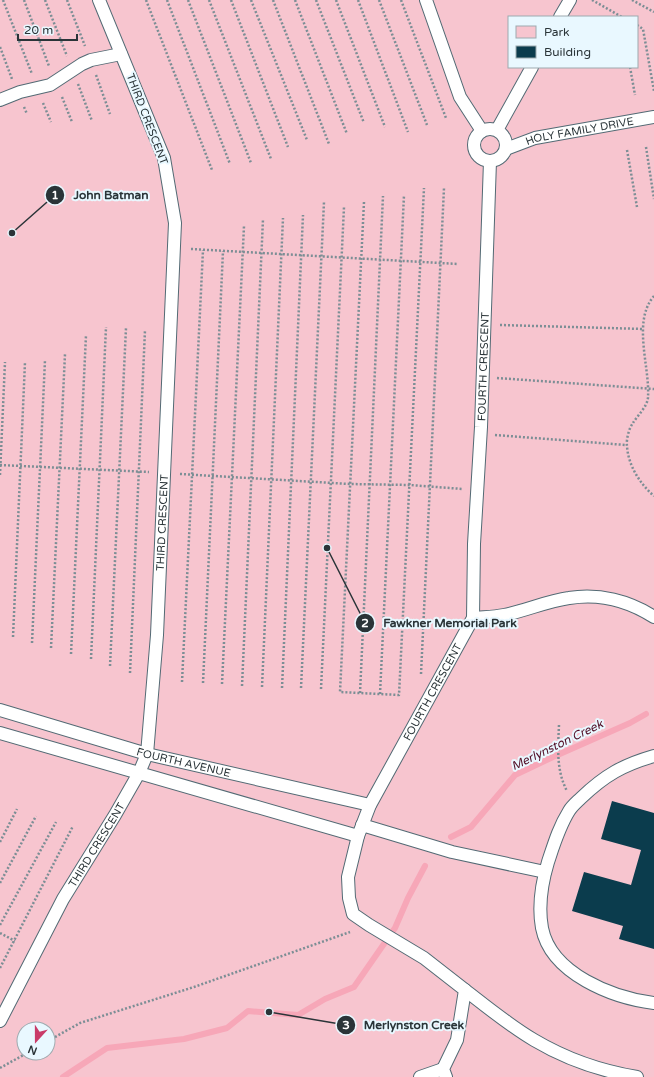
<svg xmlns="http://www.w3.org/2000/svg" width="654" height="1077" viewBox="0 0 654 1077" font-family="'Varela Round',sans-serif">
<rect width="100%" height="100%" fill="#d3edf8"/>
<path fill="#f7c5cf" fill-rule="evenodd" d="M0,0H654V1077H0ZM509,17H637V67H509ZM24,1029H48V1053H24Z"/>
<g fill="none" stroke-linecap="round" stroke-linejoin="round">
<path stroke="#f7a7b8" stroke-width="6" d="M451,837L471,827L515,775L553,757L630,723L646,714
M63,1077L107,1048L184,1039L227,1028L248,1011L298,1015L325,999L354,987L395,928L408,898L425,866"/>
</g>
<path fill="#0b3c4d" d="M612,801L654,813V949L619,939L623,926L572,911L584,872L631,885L641,850L601,839Z"/>
<g fill="none" stroke-linecap="round" stroke-linejoin="round">
<defs>
<g id="lane">
<path d="M426,0L460,97L482,131"/>
<path d="M560,17L570,0"/>
<path d="M0,100L20,92L50,85L82,64L91,60L121,54"/>
<circle cx="490" cy="145" r="16"/>
<path d="M497,130L532,67"/>
<path id="s1" d="M506,149L535,138L654,117"/>
<path d="M473,618C483,617 494,617 504,615C525,611 547,601 569,598C599,593 629,601 654,617"/>
<path id="s2" d="M0,710L147,754L370,805"/>
<path d="M0,733L358,836"/>
<path d="M654,756C623,765 605,775 581,798C577,802 572,806 569,811C559,827 554,844 548,862C542,882 538,906 542,928C551,974 613,998 654,1003"/>
<path d="M362,825L452,852L545,872"/>
<path d="M465,990C487,1007 510,1026 534,1040C566,1059 601,1071 637,1077"/>
<path id="s3" d="M0,1021L63,899L115,815L139,773L147,754L157,635L175,223L164,158L99,0"/>
<path d="M420,1077L443,1069"/>
<path id="s4" d="M446,1077L443,1069L457,1040L465,990L424,958L369,925L353,914L349,898L348,877L358,836L370,805L473,618L474,544L481,427L490,161"/>
</g>
</defs>
<use href="#lane" stroke="#536a74" stroke-width="14"/>
<path stroke="#7c8e95" stroke-width="2.5" stroke-dasharray="2 2" stroke-linecap="butt" d="M3,0L32,74
M24,0L49,66
M45,0L67,56
M67,0L85,46
M146,0L212,170
M167,0L230,164
M188,0L251,163
M209,0L271,159
M231,0L288,147
M251,0L307,140
M273,0L329,144
M295,0L347,134
M316,0L364,123
M336,0L385,127
M358,0L408,132
M379,0L427,125
M401,0L446,118
M592,0L622,17
M632,0L654,12
M637,25L643,29L654,91
M0,47L12,79
M630,67L635,95
M96,75L110,114
M78,84L92,121
M62,97L72,122
M43,103L51,122
M24,107L27,114
M646,147L654,199
M627,150L637,207
M364,202L340,692L399,695L424,188
M191,249L458,264
M654,296C632,321 650,367 648,397C648,406 637,416 633,423C629,428 626,440 627,446C628,465 640,484 654,496
M500,325L644,329
M497,378L654,389
M495,435L626,445
M0,465L149,472
M180,474L350,484L410,485L463,489
M0,475L5,362
M13,637L25,362
M32,643L45,360
M51,648L65,354
M71,654L86,335
M91,659L106,327
M110,666L126,328
M130,673L145,330
M421,674L444,188
M182,682L203,250
M203,683L223,251
M222,684L244,226
M242,686L263,219
M262,687L283,218
M282,688L303,215
M301,688L324,202
M321,689L344,207
M360,693L383,196
M380,694L404,195
M559,725C558,748 556,770 567,791
M0,842L17,809
M0,883L36,816
M0,925L56,822
M0,933L15,941
M0,968L73,826
M48,1041L80,1023L194,987L350,932
M0,1068L27,1053"/>
<use href="#lane" stroke="#fff" stroke-width="12"/>
</g>
<g text-anchor="middle" dominant-baseline="central" stroke-width="4" stroke-linejoin="round" paint-order="stroke">
<g font-size="11" fill="#2a3438" stroke="#e9f8ff">
<text transform="translate(147 119) rotate(69)">THIRD CRESCENT</text>
<text stroke="none"><textPath href="#s1" startOffset="76">HOLY FAMILY DRIVE</textPath></text>
<text stroke="none"><textPath href="#s4" startOffset="805">FOURTH CRESCENT</textPath></text>
<text stroke="none"><textPath href="#s3" startOffset="537">THIRD CRESCENT</textPath></text>
<text stroke="none"><textPath href="#s4" startOffset="469">FOURTH CRESCENT</textPath></text>
<text stroke="none"><textPath href="#s2" startOffset="191">FOURTH AVENUE</textPath></text>
<text stroke="none"><textPath href="#s3" startOffset="201">THIRD CRESCENT</textPath></text>
</g>
<g font-size="12" font-style="italic" fill="#520d25" stroke="#e9f8ff">
<text transform="translate(557 745) rotate(-26)">Merlynston Creek</text>
</g>
</g>
<path fill="none" stroke="#2a3438" stroke-width="1.5" d="M12 233L55 195M327 548L365 623M269 1012L346 1025"/>
<g fill="#2a3438" stroke="#e9f8ff" stroke-width="1.5">
<circle cx="12" cy="233" r="4"/>
<circle cx="327" cy="548" r="4"/>
<circle cx="269" cy="1012" r="4"/>
<circle cx="55" cy="195" r="10"/>
<circle cx="365" cy="623" r="10"/>
<circle cx="346" cy="1025" r="10"/>
</g>
<g font-size="12" text-anchor="middle" font-weight="bold" fill="#fff">
<text x="55" y="199">1</text>
<text x="365" y="627">2</text>
<text x="346" y="1029">3</text>
</g>
<g font-size="12" text-anchor="middle" font-weight="bold" fill="#2a3438" stroke="#e9f8ff" stroke-width="4" stroke-linejoin="round" paint-order="stroke">
<text x="111" y="199">John Batman</text>
<text x="450" y="627">Fawkner Memorial Park</text>
<text x="414" y="1029">Merlynston Creek</text>
</g>
<rect x="508" y="16" width="130" height="52" fill="#e9f8ff" stroke="#9daaaf"/>
<rect x="516" y="26" width="20" height="12" fill="#f7c5cf" stroke="#9daaaf"/>
<text x="544" y="36" font-size="12" fill="#2a3438">Park</text>
<rect x="516" y="46" width="20" height="12" fill="#0b3c4d" stroke="#9daaaf"/>
<text x="544" y="56" font-size="12" fill="#2a3438">Building</text>
<g transform="translate(36 1041) rotate(201)"><circle r="19" fill="#e9f8ff" stroke="#9daaaf"/>
<path d="M0-3L7 15L0 10L-7 15Z" fill="#c93b69"/>
<text y="-6" font-size="11" font-weight="bold" text-anchor="middle" fill="#2a3438">N</text>
</g>
<path d="M18 34v6h59v-6" fill="none" stroke="#2a3438" stroke-width="2"/>
<text x="24" y="34" font-size="12" fill="#2a3438" stroke="#e9f8ff" stroke-width="3" paint-order="stroke">20 m</text>
</svg>
